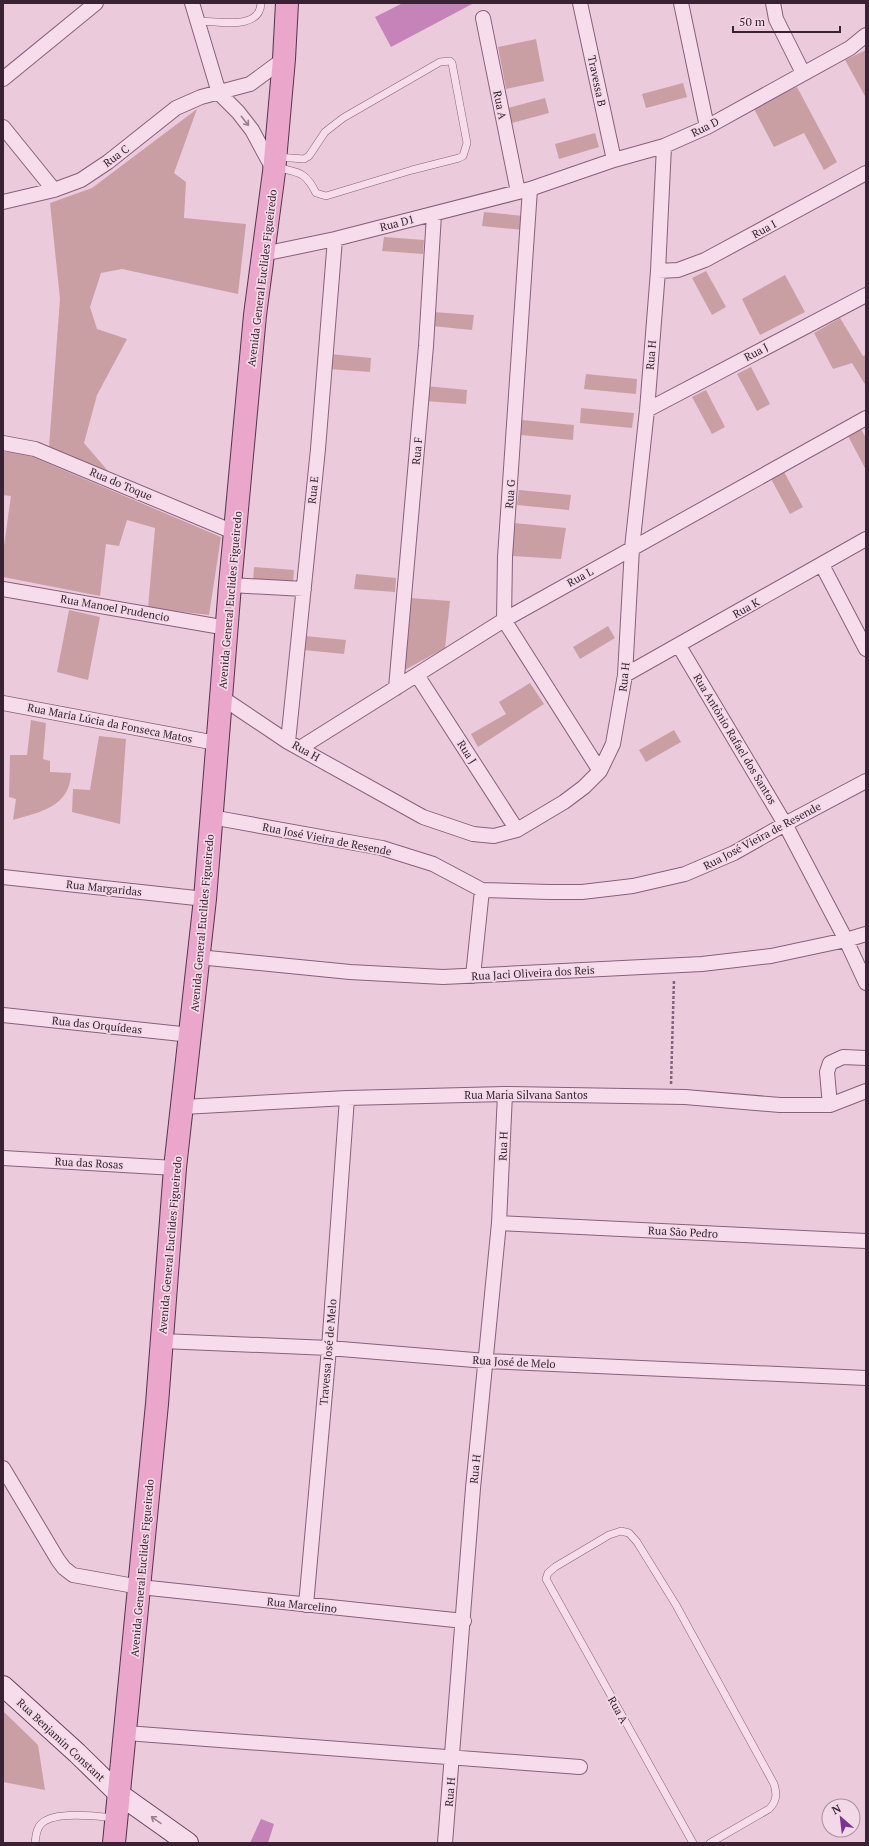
<svg xmlns="http://www.w3.org/2000/svg" width="869" height="1846" viewBox="0 0 869 1846" font-family="'PT Serif',serif">
<rect width="100%" height="100%" fill="#ebcadc"/>
<path fill="#c99fa3" d="M536,39L544,81L506,89L498,47Z
M866,50V96H865L845,60Z
M683,83L687,97L646,108L642,94Z
M797,87L837,162L824,170L804,133L774,147L753,107Z
M545,98L549,113L508,124L504,109Z
M197,109L174,173L186,182L184,218L246,224L238,294L122,269L101,273L90,307L97,329L127,339L97,395L84,443L108,471L49,447L60,299L50,203L92,188Z
M595,133L599,147L559,159L555,144Z
M484,212L524,216L523,230L482,226Z
M384,237L424,240L423,254L382,251Z
M706,271L726,307L712,315L692,278Z
M785,275L805,312L760,335L742,299Z
M433,312L474,315L472,330L432,326Z
M840,318L863,356L866,355V386L852,363L833,369L814,333Z
M330,354L371,358L370,372L329,369Z
M751,367L770,404L757,411L737,374Z
M586,374L637,379L636,394L584,389Z
M426,386L467,390L466,404L425,401Z
M706,390L725,427L712,434L692,397Z
M581,408L634,413L632,428L580,423Z
M522,420L574,425L573,440L521,435Z
M861,429L866,438V470L848,436Z
M3,452H21L221,537L209,615L148,608L155,528L127,520L119,546L106,544L100,596L3,577V553L11,496L3,495Z
M783,470L803,507L790,514L770,477Z
M519,490L571,495L569,510L517,505Z
M514,523L566,528L561,559L512,556Z
M254,567L294,570L293,584L253,581Z
M356,574L396,578L395,592L354,589Z
M410,598L450,601L445,648L401,672Z
M69,610L100,617L88,680L57,672Z
M608,626L615,638L580,659L573,647Z
M305,636L346,640L344,654L304,650Z
M530,683L544,704L478,747L471,734L506,714L499,702Z
M31,720L46,723L43,759L50,761V772L71,773C70,807 40,812 13,820L16,799L9,797L10,755H27Z
M674,730L681,742L646,762L639,750Z
M99,736L126,739L120,824L72,812L73,789L90,790Z
M3,1711L38,1745L45,1790L3,1782Z"/>
<path fill="#c683ba" d="M403,3H474L391,47L375,17Z
M261,1819L274,1824L268,1843H250Z"/>
<g fill="none" stroke-linecap="round" stroke-linejoin="round">
<defs>
<path id="lane" d="M198,21C218,21 260,31 261,3
M276,167C299,173 305,171 316,193L326,196L412,170L459,158L463,156L467,143L452,63L450,61L440,62L343,118L325,132L309,156L304,159L277,157
M35,1843C36,1836 36,1828 42,1823C56,1811 96,1816 115,1818
M693,1843L546,1579L548,1573L555,1567L609,1535L621,1531L629,1533L637,1542L676,1605L774,1784C777,1794 777,1801 769,1809L710,1843"/>
<path id="street" d="M192,3L219,93L238,112L252,130L273,169
M580,3L614,160
M681,3L707,127
M773,3L776,19L803,73
M483,18L518,192
M3,79L96,3
M3,127L54,190
M530,189L505,557L504,620L600,771
M3,202L54,190L81,180L108,162L176,108L201,97L250,84L284,59
M263,254L335,239L530,189L614,160L664,146L707,127L850,48L866,35
M658,271L678,270L705,260L866,173
M647,410L866,295
M3,443L35,449L236,533
M822,565L866,649
M230,585L304,589
M3,589L227,628
M679,646L785,824L846,940L866,983
M417,675L517,830
M625,675L866,539
M396,688L426,346L434,214
M221,697L288,742L423,817L473,834L494,836L517,830L564,802L584,787L600,771L613,744L625,675L632,548L647,410L658,271L664,146
M3,703L216,743
M288,742L318,449L335,239
M300,748L504,620L866,418
M211,817L382,848L433,864L482,890L549,892H582L633,886L685,874L734,853L785,824L866,781
M3,877L205,899
M198,957L350,972L443,977L702,964L771,956L846,940L866,934
M473,976L482,890
M3,1015L191,1035
M830,1105L827,1072L830,1063L843,1057L866,1058
M183,1107L347,1098L505,1094L685,1097L780,1105H830L866,1091
M3,1158L175,1168
M499,1223L866,1241
M162,1341L329,1348L486,1361L866,1378
M3,1468L58,1560L64,1568L73,1575L140,1587L464,1621
M306,1605L329,1348L347,1098
M126,1733L580,1767
M445,1843L473,1488L499,1223L505,1094"/>
<path id="secondary" d="M3,1686L77,1753L119,1794L188,1843"/>
<path id="primary" d="M114,1843L157,1404L175,1168L205,899L230,585L255,315L274,172L284,59L287,3"/>
</defs>
<use href="#lane" stroke="#87607b" stroke-width="8"/>
<use href="#street" stroke="#87607b" stroke-width="16"/>
<use href="#secondary" stroke="#69435f" stroke-width="22"/>
<use href="#primary" stroke="#55334d" stroke-width="24"/>
<path stroke="#87607b" stroke-width="2.5" stroke-dasharray="3 2" stroke-linecap="butt" d="M671,1084L674,979"/>
<use href="#lane" stroke="#f7ddeb" stroke-width="7"/>
<use href="#street" stroke="#f7ddeb" stroke-width="14"/>
<use href="#secondary" stroke="#f7ddeb" stroke-width="20"/>
<use href="#primary" stroke="#eaa6cb" stroke-width="22"/>
</g>
<defs><path id="oneway-shaft" d="M-6 0H5M1.5-3L5.5 0L1.5 3" fill="none" stroke-width="1.6" stroke-linecap="round" stroke-linejoin="round"/></defs>
<g stroke="#98808f">
<use href="#oneway-shaft" transform="translate(245 121) rotate(52)"/>
<use href="#oneway-shaft" transform="translate(156 1820) rotate(-145)"/>
</g>
<g text-anchor="middle" dominant-baseline="central" stroke-width="3.5" stroke-linejoin="round" paint-order="stroke">
<g font-size="11" fill="#392233" stroke="#f3d9e7">
<text transform="translate(597 81) rotate(78)">Travessa B</text>
<text transform="translate(500 105) rotate(79)">Rua A</text>
<text transform="translate(705 127) rotate(-27)">Rua D</text>
<text transform="translate(116 156) rotate(-37)">Rua C</text>
<text transform="translate(397 223) rotate(-14)">Rua D1</text>
<text transform="translate(764 229) rotate(-29)">Rua I</text>
<text transform="translate(262 278) rotate(-83)">Avenida General Euclides Figueiredo</text>
<text transform="translate(756 352) rotate(-28)">Rua J</text>
<text transform="translate(651 355) rotate(-85)">Rua H</text>
<text transform="translate(417 451) rotate(-85)">Rua F</text>
<text transform="translate(121 484) rotate(23)">Rua do Toque</text>
<text transform="translate(313 490) rotate(-84)">Rua E</text>
<text transform="translate(510 494) rotate(-86)">Rua G</text>
<text transform="translate(580 577) rotate(-29)">Rua L</text>
<text transform="translate(230 600) rotate(-85)">Avenida General Euclides Figueiredo</text>
<text transform="translate(115 608) rotate(10)">Rua Manoel Prudencio</text>
<text transform="translate(746 608) rotate(-29)">Rua K</text>
<text transform="translate(624 677) rotate(-84)">Rua H</text>
<text transform="translate(110 723) rotate(11)">Rua Maria Lúcia da Fonseca Matos</text>
<text transform="translate(735 739) rotate(59)">Rua Antônio Rafael dos Santos</text>
<text transform="translate(306 751) rotate(29)">Rua H</text>
<text transform="translate(467 752) rotate(57)">Rua J</text>
<text transform="translate(762 836) rotate(-28)">Rua José Vieira de Resende</text>
<text transform="translate(327 839) rotate(11)">Rua José Vieira de Resende</text>
<text transform="translate(104 888) rotate(6)">Rua Margaridas</text>
<text transform="translate(202 923) rotate(-85)">Avenida General Euclides Figueiredo</text>
<text transform="translate(533 973) rotate(-3)">Rua Jaci Oliveira dos Reis</text>
<text transform="translate(97 1025) rotate(6)">Rua das Orquídeas</text>
<text x="526" y="1095">Rua Maria Silvana Santos</text>
<text transform="translate(503 1146) rotate(-88)">Rua H</text>
<text transform="translate(89 1163) rotate(3)">Rua das Rosas</text>
<text transform="translate(683 1232) rotate(3)">Rua São Pedro</text>
<text transform="translate(170 1245) rotate(-85)">Avenida General Euclides Figueiredo</text>
<text transform="translate(328 1352) rotate(-85)">Travessa José de Melo</text>
<text transform="translate(514 1362) rotate(3)">Rua José de Melo</text>
<text transform="translate(475 1469) rotate(-84)">Rua H</text>
<text transform="translate(142 1568) rotate(-85)">Avenida General Euclides Figueiredo</text>
<text transform="translate(302 1605) rotate(6)">Rua Marcelino</text>
<text transform="translate(618 1710) rotate(61)">Rua A</text>
<text transform="translate(61 1740) rotate(43)">Rua Benjamin Constant</text>
<text transform="translate(450 1792) rotate(-85)">Rua H</text>
</g>
</g>
<rect width="869" height="1846" fill="none" stroke="#392233" stroke-width="8"/>
<g transform="translate(841 1818) rotate(332)"><circle r="19" fill="#f3d9e7" stroke="#a9909f"/>
<path d="M0-3L7 15L0 10L-7 15Z" fill="#7b3591"/>
<text y="-6" font-size="11" font-weight="bold" text-anchor="middle" fill="#392233">N</text>
</g>
<path d="M733 26v6h107v-6" fill="none" stroke="#392233" stroke-width="2"/>
<text x="739" y="26" font-size="12" fill="#392233" stroke="#f3d9e7" stroke-width="3" paint-order="stroke">50 m</text>
</svg>
